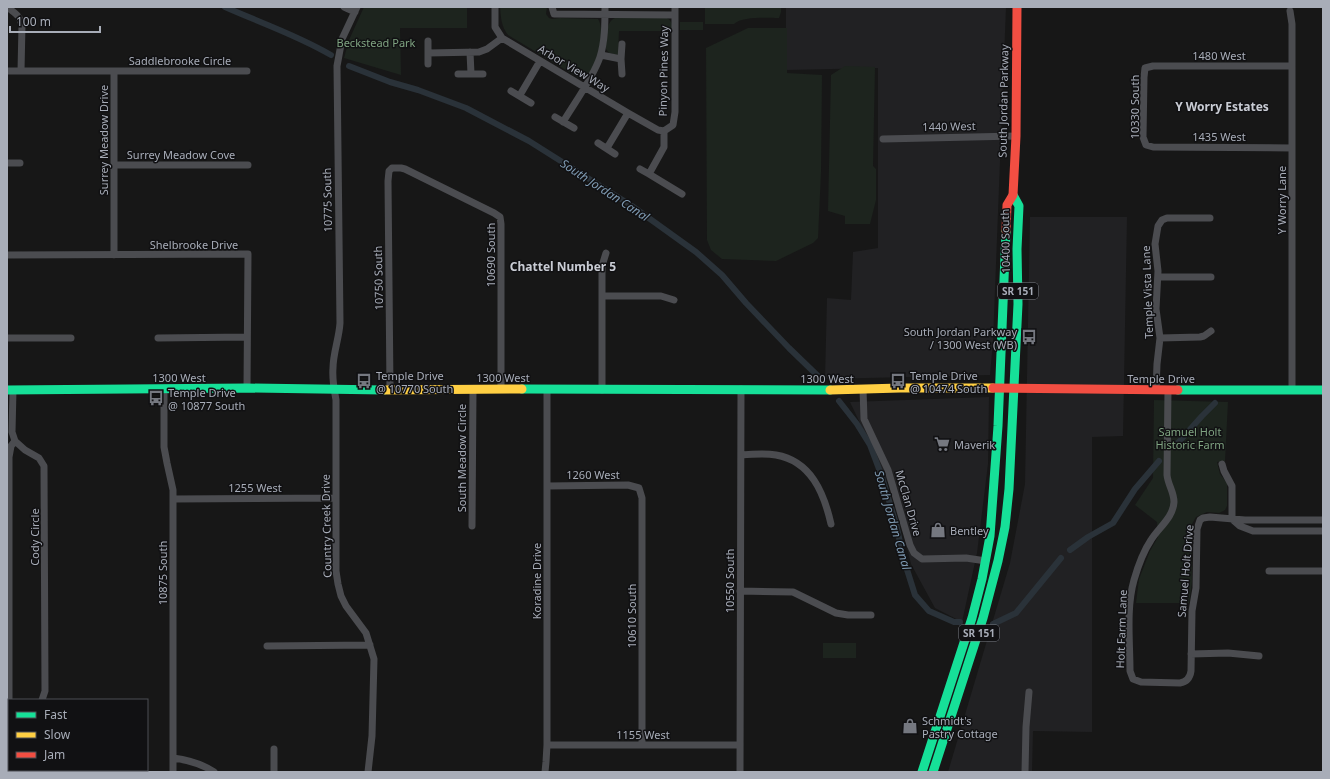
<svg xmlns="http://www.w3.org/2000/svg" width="1330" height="779" viewBox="0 0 1330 779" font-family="'Noto Sans',sans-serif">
<rect width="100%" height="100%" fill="#171717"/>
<path fill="#212123" d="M786,7H1006L993,341L990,375L825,379L827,298L851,300L853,252L878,248V68L786,70Z
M1030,217H1127L1123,436L1092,437V732L1033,731L1032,772H948L1010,563L1025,484Z
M989,397L988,464L977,553L962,622L935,608L911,564L895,497L850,402Z"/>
<path fill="#1d241e" d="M364,7H467V28H400L401,75L344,58L349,40Z
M500,7H547L546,14L549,18L552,19L560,18L598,19C606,30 597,66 588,76C585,79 582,79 579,78L508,35C501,26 501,18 500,7Z
M705,7H781V12L779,18C768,18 742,16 734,24H705Z
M617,17H664C672,19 672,24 673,31H619L618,54L617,55L609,53L606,49V46C607,36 605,21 617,17Z
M680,22H703V30H680Z
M748,28H787V73L822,75L821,172L818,238L813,243L776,261L722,259L711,250L707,240L706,48Z
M845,66L875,67L873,166L876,169V200L870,224H845V216L828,211L831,75Z
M1154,400L1228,402L1225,461L1217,462L1220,474L1227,483V506L1225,510L1219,513L1207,512L1196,517L1192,524L1191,533L1192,582L1189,603H1136L1139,579L1150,551L1158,537L1157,522L1135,505L1153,478Z
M823,643H856V658H823Z"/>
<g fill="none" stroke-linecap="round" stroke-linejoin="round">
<path stroke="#2a3239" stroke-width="6" d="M225,7C261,23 297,35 331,55
M349,66L390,82L418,90L466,108L529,141L632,206L696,252L722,275L746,303L789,348L820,378
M839,401L857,424L870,445L882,477L896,524L904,560L915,595L929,611L954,622H960
M1177,444L1202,416L1215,403
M1070,550L1088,537L1113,523L1135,489L1159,461
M993,624L1016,613L1061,558"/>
<path stroke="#4b4c50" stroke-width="7" d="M7,7C15,13 20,16 22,25L21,71
M344,7L355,12
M357,7L342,39L337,66L340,323C339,339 333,353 333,368C332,379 334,389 336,400V571L338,584L341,596L346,606L366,633L374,659L372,736L368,772
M495,7V27L502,38L628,113L658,130L664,131
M552,7L554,14L675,15
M1290,11L1292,24V390
M428,41V64
M622,44L621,59L622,74
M470,52L471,74
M428,53L479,52L487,49L502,38
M601,55L621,59
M7,71H247
M458,74H483
M511,91L531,103
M520,95L540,61
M555,117L574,128
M563,122C575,102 593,78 600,57C605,41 605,23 605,7
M664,131L673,125L675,112V7
M664,131V147L649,174L682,194
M883,139L1016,136
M598,143L615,154
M607,148L628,113
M1292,148L1153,147L1146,145L1143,137L1144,77L1145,68L1153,66H1292
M7,163H20
M114,165H248
M640,169L649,174
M7,255L248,254L247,388
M114,255V71
M1158,277H1211
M602,296H661L674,300
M7,338H71
M158,338L247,337
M1160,338L1200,337L1204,336L1211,331
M164,389V447L167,463L173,490V772
M390,389L388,181L389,171L392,168H401L405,169L494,213L500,217L501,224V389
M863,389L864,419L888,470L910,545L914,553L922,559L966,558L986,561
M13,390L12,432L15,441L25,450L39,458L44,466L45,691L42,700
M602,390V266L606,253
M1156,390L1157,364L1160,338L1156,309L1158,271L1155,244L1158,226L1162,220L1167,218H1210
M1168,390L1167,475C1168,485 1174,492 1174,502C1173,518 1159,527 1151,540C1143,552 1138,566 1134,580C1126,608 1130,642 1130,671L1133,679L1141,682L1180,683C1186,682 1190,678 1191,671L1192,611L1196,588L1197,529L1200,520L1203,518L1210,517L1245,520H1323
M741,455C753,454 765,453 776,455C811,461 824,493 831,524
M1222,464L1224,471L1232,486V519
M547,486L628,485L639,488L642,498V745
M173,499L336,498
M1232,519L1240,526L1253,531H1323
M472,526L473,390
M1269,571H1323
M740,591L793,592L836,613L848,615H871
M267,646L370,645
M1191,654L1228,653L1259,656
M9,698V457L11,446L15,441
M547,745H740
M173,758C188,760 201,763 214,772
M33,770V772
M274,772V749
M545,772L546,762L547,745V389
M740,772L741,389
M1025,772L1026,727L1029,692"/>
<path stroke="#16e098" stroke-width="9" d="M522,389L830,390
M7,390L247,388L384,390
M1178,390H1323
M922,772L972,618L982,579L990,536L998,426L1006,231
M933,772L983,618L998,561L1005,527L1009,489L1018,304L1017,249L1019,206L1013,195"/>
<path stroke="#ffcf43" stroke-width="9" d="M384,390L522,389
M830,390L900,388H993"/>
<path stroke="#f24e42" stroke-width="9" d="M1006,231L1007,205L1013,195L1016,136L1017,7
M993,388L1178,390"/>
</g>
<defs>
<symbol id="bus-bare" viewBox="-9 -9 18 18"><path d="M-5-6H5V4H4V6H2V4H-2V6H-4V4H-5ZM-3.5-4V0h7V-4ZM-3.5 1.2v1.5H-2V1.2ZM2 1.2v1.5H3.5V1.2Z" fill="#757880" stroke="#111113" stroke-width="2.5" paint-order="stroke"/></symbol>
<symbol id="supermarket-bare" viewBox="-9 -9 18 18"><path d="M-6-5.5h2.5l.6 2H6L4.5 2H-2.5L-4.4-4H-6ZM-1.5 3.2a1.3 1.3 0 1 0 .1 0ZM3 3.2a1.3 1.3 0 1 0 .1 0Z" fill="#757880" stroke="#111113" stroke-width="2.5" paint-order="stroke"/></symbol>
<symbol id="shop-bare" viewBox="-9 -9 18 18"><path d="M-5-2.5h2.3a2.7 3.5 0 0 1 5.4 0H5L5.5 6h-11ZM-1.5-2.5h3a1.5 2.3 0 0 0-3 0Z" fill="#757880" stroke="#111113" stroke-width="2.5" paint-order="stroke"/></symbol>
</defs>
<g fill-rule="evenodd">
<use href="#bus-bare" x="1018" y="326" width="22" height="22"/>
<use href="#bus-bare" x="353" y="370" width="22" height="22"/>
<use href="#bus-bare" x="887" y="370" width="22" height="22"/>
<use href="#bus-bare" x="145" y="387" width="22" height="22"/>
<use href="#supermarket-bare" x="931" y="433" width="22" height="22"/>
<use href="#shop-bare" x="927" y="519" width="22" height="22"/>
<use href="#shop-bare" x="899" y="715" width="22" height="22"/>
</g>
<g text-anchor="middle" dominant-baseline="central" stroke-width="3" stroke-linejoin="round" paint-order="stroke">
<g fill="#111113" stroke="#7b7e86" stroke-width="1">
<rect x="998" y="283" width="40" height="16" rx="3"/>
<rect x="959" y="625" width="40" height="16" rx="3"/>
</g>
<g font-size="10" font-weight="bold" fill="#a8adb8">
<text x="1018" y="291">SR 151</text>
<text x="979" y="633">SR 151</text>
</g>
<g font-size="11" fill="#7fa381" stroke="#111113">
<text x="376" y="42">Beckstead Park</text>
<text x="1190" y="431">Samuel Holt<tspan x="1190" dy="13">Historic Farm</tspan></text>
</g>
<g font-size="11" fill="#a8adb8" stroke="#111113">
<text x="1219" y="55">1480 West</text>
<text x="180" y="60">Saddlebrooke Circle</text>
<text transform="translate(574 68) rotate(31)">Arbor View Way</text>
<text transform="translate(663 71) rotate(-89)">Pinyon Pines Way</text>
<text transform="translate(1003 101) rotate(-89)">South Jordan Parkway</text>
<text transform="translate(1134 107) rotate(-90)">10330 South</text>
<text transform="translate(949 126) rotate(-1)">1440 West</text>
<text x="1219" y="136">1435 West</text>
<text transform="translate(103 140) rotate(-90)">Surrey Meadow Drive</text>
<text x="181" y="154">Surrey Meadow Cove</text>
<text transform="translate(327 200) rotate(-91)">10775 South</text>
<text transform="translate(1281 200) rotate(-90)">Y Worry Lane</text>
<text transform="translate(1005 241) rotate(-91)">10400 South</text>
<text x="194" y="244">Shelbrooke Drive</text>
<text transform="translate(490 255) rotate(-90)">10690 South</text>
<text transform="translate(378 278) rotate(-91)">10750 South</text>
<text transform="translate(1147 292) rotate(-92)">Temple Vista Lane</text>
<text x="179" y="377">1300 West</text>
<text x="503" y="377">1300 West</text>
<text x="827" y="378">1300 West</text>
<text x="1161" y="378">Temple Drive</text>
<text transform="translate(461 458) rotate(-90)">South Meadow Circle</text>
<text x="593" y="474">1260 West</text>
<text x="255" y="487">1255 West</text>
<text transform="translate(909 503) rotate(74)">McClan Drive</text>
<text transform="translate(326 526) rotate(-91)">Country Creek Drive</text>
<text transform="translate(34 537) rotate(-90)">Cody Circle</text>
<text transform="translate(1185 571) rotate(-85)">Samuel Holt Drive</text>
<text transform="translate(162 573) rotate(-90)">10875 South</text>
<text transform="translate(536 581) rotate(-90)">Koradine Drive</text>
<text transform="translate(729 581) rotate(-90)">10550 South</text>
<text transform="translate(631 616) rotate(-90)">10610 South</text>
<text transform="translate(1121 629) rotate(-88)">Holt Farm Lane</text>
<text x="643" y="734">1155 West</text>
</g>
<g font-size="11" fill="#a8adb8" stroke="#111113" text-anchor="start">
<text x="1017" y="331" text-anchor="end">South Jordan Parkway<tspan x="1017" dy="13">/ 1300 West (WB)</tspan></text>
<text x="376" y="375">Temple Drive<tspan x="376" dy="13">@ 10770 South</tspan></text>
<text x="910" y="375">Temple Drive<tspan x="910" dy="13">@ 10474 South</tspan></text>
<text x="168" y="392">Temple Drive<tspan x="168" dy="13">@ 10877 South</tspan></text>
<text x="954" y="444">Maverik</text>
<text x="950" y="530">Bentley</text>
<text x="922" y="720">Schmidt's<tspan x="922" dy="13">Pastry Cottage</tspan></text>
</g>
<g font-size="12" font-weight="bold" fill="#c9ccd4" stroke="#111113">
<text x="1222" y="106">Y Worry Estates</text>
<text x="563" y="266">Chattel Number 5</text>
</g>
<g font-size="12" font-style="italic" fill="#7f9bb3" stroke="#111113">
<text transform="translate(605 190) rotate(33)">South Jordan Canal</text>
<text transform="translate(893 520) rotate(74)">South Jordan Canal</text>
</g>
</g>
<rect width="1330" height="779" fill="none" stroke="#a8adb8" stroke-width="16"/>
<rect x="8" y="699" width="140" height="72" fill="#111113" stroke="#4d4f55"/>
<rect x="16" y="712" width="20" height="6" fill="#16e098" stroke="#4d4f55"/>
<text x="44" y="719" font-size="12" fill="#a8adb8">Fast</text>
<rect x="16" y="732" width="20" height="6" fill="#ffcf43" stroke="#4d4f55"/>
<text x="44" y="739" font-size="12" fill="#a8adb8">Slow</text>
<rect x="16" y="752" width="20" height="6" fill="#f24e42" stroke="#4d4f55"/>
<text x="44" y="759" font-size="12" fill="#a8adb8">Jam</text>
<path d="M10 26v6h90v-6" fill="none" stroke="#a8adb8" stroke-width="2"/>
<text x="16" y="26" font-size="12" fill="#a8adb8" stroke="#111113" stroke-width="3" paint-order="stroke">100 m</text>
</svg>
